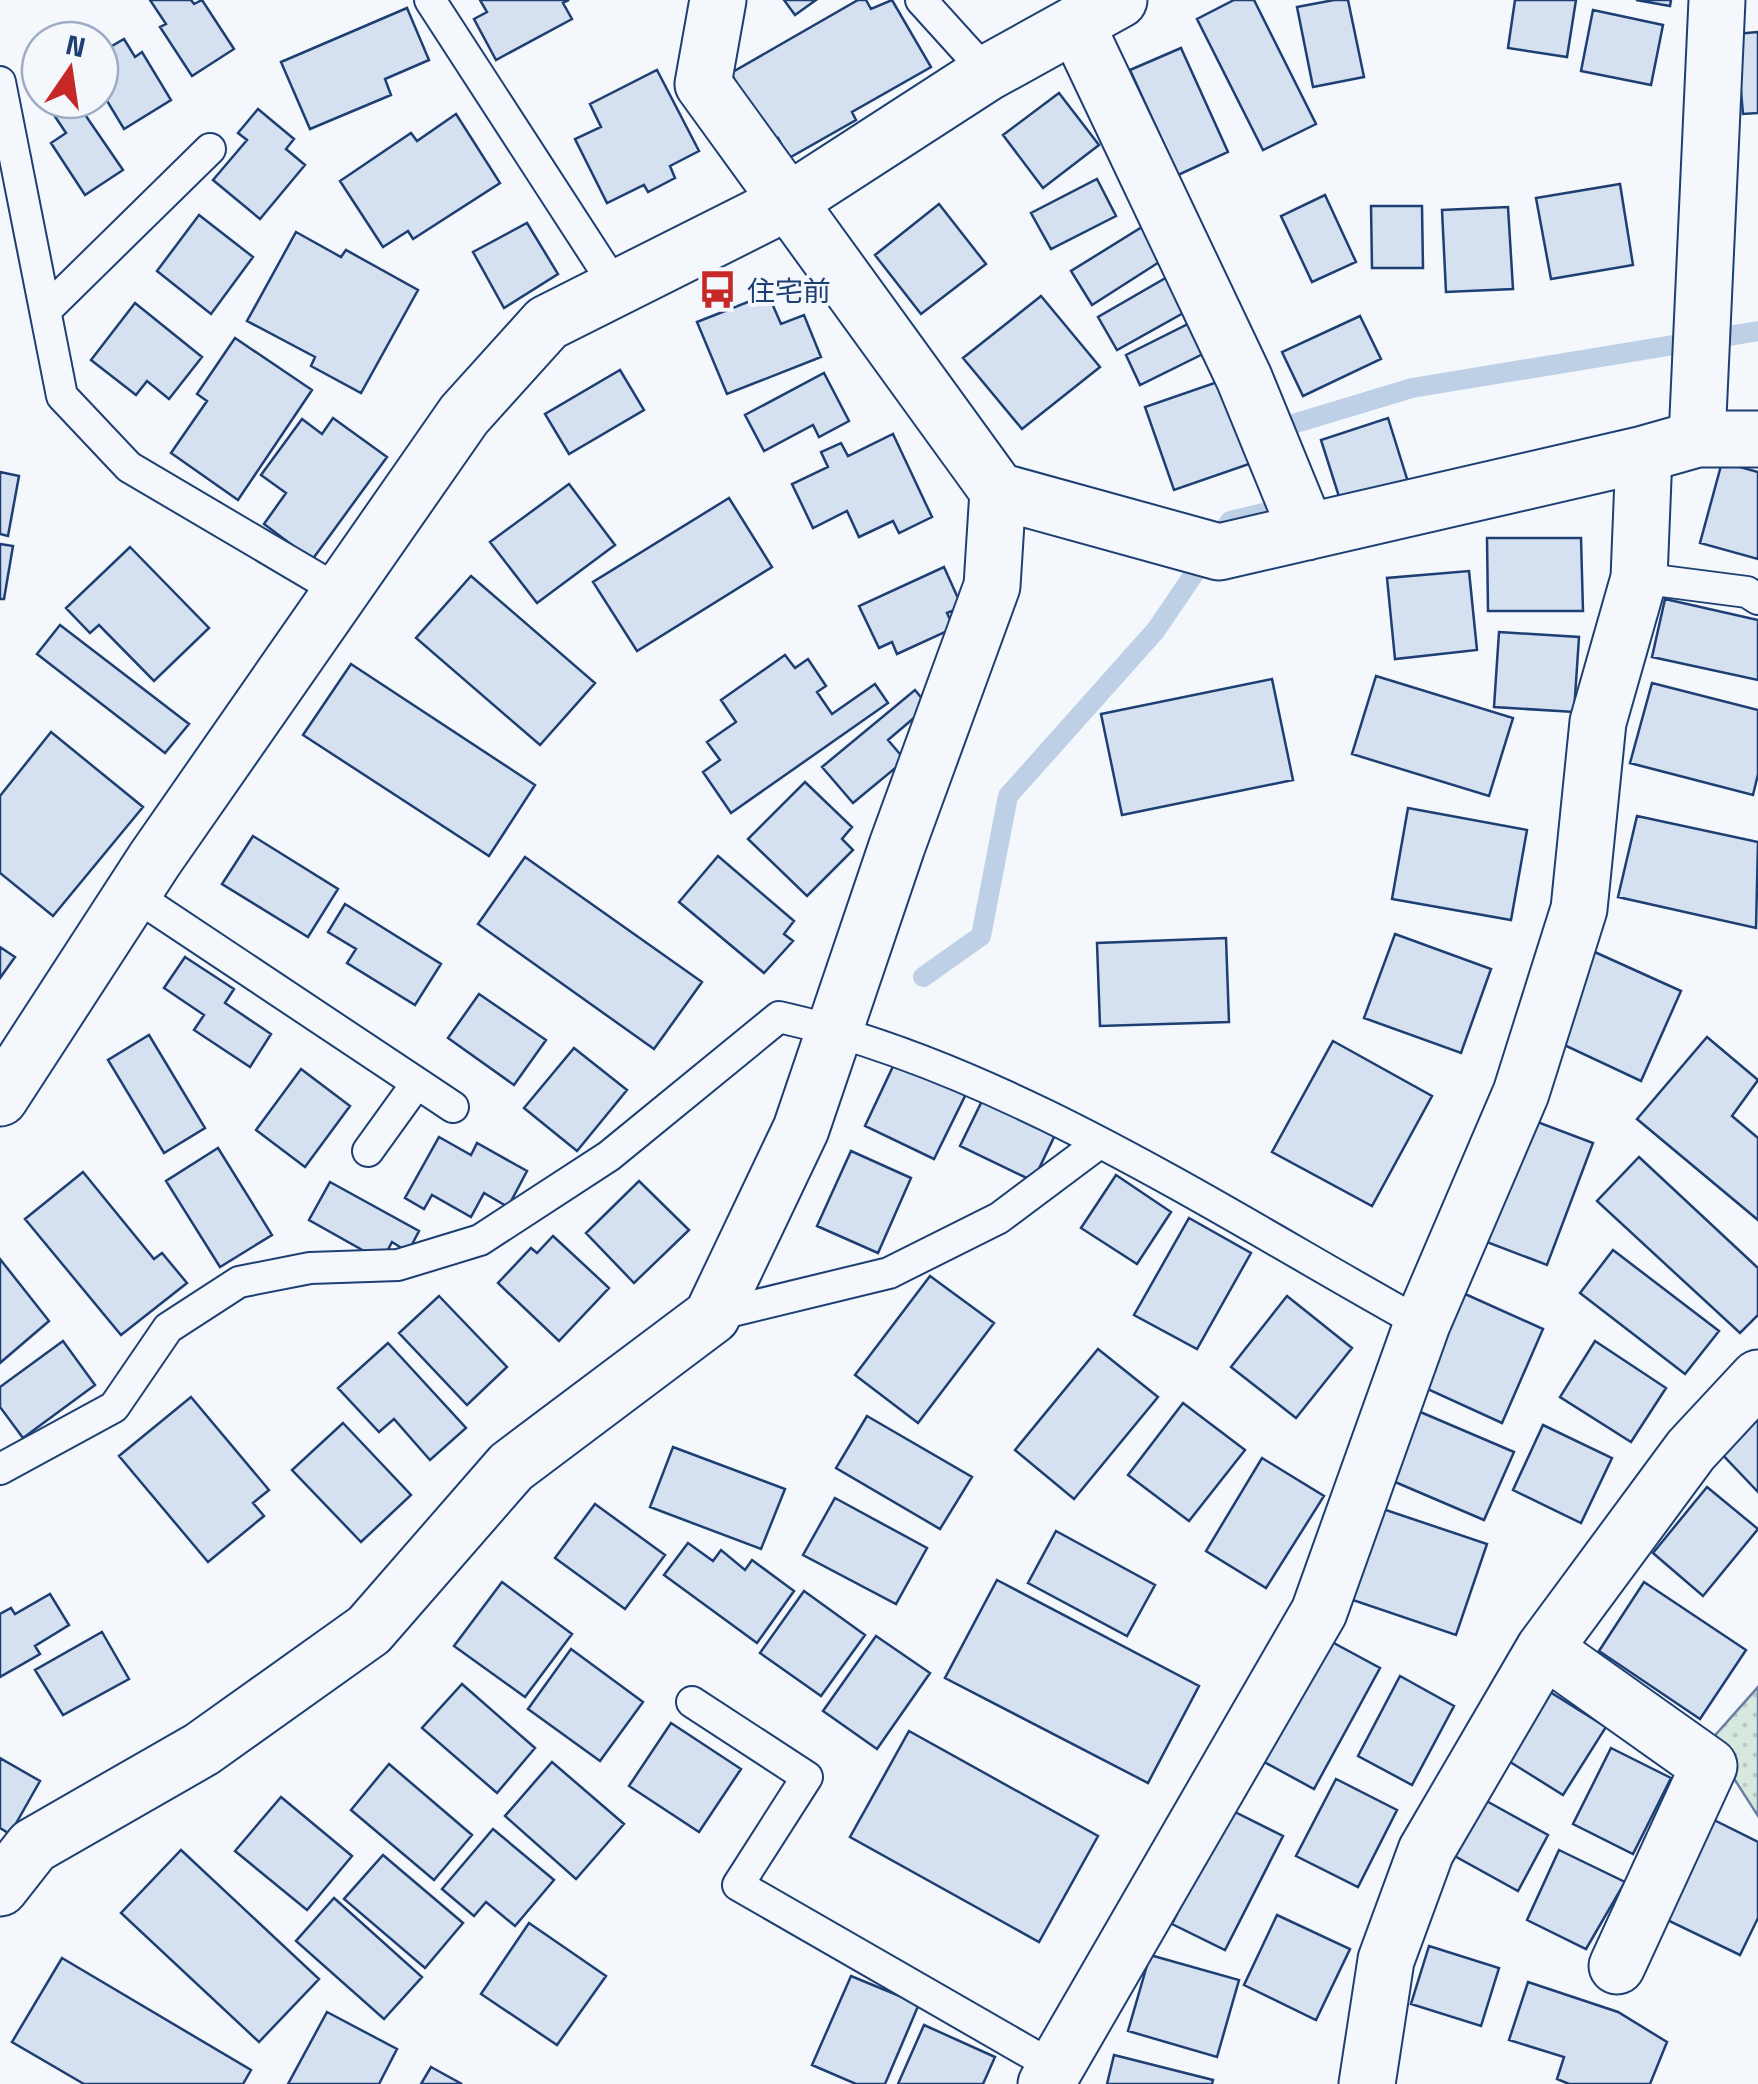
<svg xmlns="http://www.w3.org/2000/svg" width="1758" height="2084" viewBox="0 0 1758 2084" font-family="'Titillium Web','Noto Sans JP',sans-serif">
<defs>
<pattern id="park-dots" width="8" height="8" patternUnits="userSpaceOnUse" patternTransform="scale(2.5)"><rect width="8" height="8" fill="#d7e8df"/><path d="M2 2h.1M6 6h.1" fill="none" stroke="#b8c8c3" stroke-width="1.8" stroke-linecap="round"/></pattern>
</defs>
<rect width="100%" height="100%" fill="#f4f7fb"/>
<path fill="url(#park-dots)" stroke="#687fa3" stroke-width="2.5" d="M1758,1687V1816L1710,1741Z"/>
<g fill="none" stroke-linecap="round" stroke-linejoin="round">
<path stroke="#bed0e5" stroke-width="20" d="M1288,443L1283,427L1412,388L1758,331
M923,977L981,936L1008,796L1156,630L1230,521L1293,506"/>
</g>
<path fill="#d5e0f0" stroke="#1d3f73" stroke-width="2.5" d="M150,0H191L194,4L202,0L234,49L192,76L160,27L166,24Z
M480,0H569L563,3L572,19L496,60L474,19L487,12Z
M784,0H816L795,15Z
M858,0H866L871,9L892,0L931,67L852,112L856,120L789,158L778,138L770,142L731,73Z
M1234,0H1254L1316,124L1263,150L1197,19Z
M1334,0H1348L1364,77L1313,87L1297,7Z
M1515,0H1576L1567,57L1508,48Z
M1636,0H1671L1670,6Z
M407,8L429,60L385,79L391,95L310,129L281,62Z
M1593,10L1663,25L1651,85L1581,71Z
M1758,32V113L1743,114L1736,34Z
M124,39L135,57L142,52L171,100L124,129L101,91L108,87L100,73V53Z
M1181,48L1228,152L1178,175L1130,70Z
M657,70L699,151L670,166L675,178L648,192L644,185L607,203L575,139L601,127L590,104Z
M1059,93L1099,145L1043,188L1003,135Z
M44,100H75L123,170L85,195L51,143L66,133Z
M258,109L294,139L286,149L305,165L260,219L213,180L247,140L238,133Z
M456,114L500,183L413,239L408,231L383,247L340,181L411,133L417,141Z
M1097,179L1116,216L1051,249L1031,213Z
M1620,184L1633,265L1551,279L1536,198Z
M1325,195L1356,262L1312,282L1281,216Z
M939,204L986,264L921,314L875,255Z
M1371,206H1422L1423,268H1372Z
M1508,207L1513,289L1446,292L1442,210Z
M199,215L253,257L211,314L157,271Z
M527,223L558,274L504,308L473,252Z
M1142,227L1164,259L1092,305L1071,271Z
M296,232L341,257L346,250L418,290L361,393L311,366L315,357L247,321Z
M1176,272L1194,307L1117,350L1098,317Z
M768,294L781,324L804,315L821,357L727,394L697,322Z
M1041,296L1100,367L1022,429L963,358Z
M135,303L202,357L169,399L147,381L136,395L91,360Z
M1360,316L1381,359L1303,396L1282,352Z
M1200,318L1215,348L1140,385L1126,355Z
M235,338L312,390L238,500L171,453L207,401L197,394Z
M620,370L644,410L569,454L545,414Z
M824,373L849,421L819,437L813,425L764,451L745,415Z
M1223,380L1252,463L1174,490L1145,407Z
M333,418L387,457L312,560L264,524L286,493L261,475L302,419L322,434Z
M1388,418L1408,482L1341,503L1321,440Z
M893,434L932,517L899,533L893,521L859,537L847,511L813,528L792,484L828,467L821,452L841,443L848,456Z
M1722,462L1758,472V559L1700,543Z
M0,472L19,476L8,536L0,534Z
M569,484L615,545L537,603L490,542Z
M729,498L772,567L637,651L593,582Z
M1487,538H1581L1583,611H1488Z
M0,544L13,546L4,599H0Z
M130,547L209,628L154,681L99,625L90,633L66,608Z
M944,567L962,607L947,613L954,628L897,654L892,642L879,648L859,606Z
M1469,571L1477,650L1395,659L1387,578Z
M471,576L595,683L540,745L416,638Z
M1665,599L1758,620V680L1652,657Z
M60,625L189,724L165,753L37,654Z
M1499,632L1579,637L1574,712L1494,707Z
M785,655L795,668L808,659L826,686L817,692L832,714L875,684L888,703L731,813L703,772L720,760L707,742L736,722L721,700Z
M351,664L535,785L489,856L303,735Z
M1376,676L1513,718L1489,796L1352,754Z
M1272,679L1293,780L1122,815L1101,714Z
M1652,683L1758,710V774L1753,795L1630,763Z
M915,690L928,706L888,740L905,760L853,803L822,767Z
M51,732L143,807L53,916L0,873V796Z
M805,782L852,827L842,839L853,850L807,896L748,839Z
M1408,808L1527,830L1511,920L1392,899Z
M1637,816L1758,842L1756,928L1618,897Z
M253,836L338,889L308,937L222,884Z
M718,856L794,921L784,934L793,941L764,973L679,902Z
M525,857L702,982L654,1049L478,924Z
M345,904L441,964L415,1005L347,963L356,949L328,932Z
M1395,934L1491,969L1461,1053L1364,1018Z
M1226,938L1229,1022L1100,1026L1097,943Z
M0,947L15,957L0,978Z
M1588,949L1681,991L1641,1081L1547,1037Z
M185,957L234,989L225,1003L271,1034L250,1067L194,1030L204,1015L164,988Z
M479,994L546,1040L514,1085L448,1038Z
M149,1035L205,1128L164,1153L108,1060Z
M1707,1037L1758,1080L1732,1116L1758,1138V1220L1637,1119Z
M1333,1041L1432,1096L1372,1206L1272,1152Z
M574,1048L627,1090L577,1151L524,1108Z
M896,1060L966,1094L934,1159L865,1126Z
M301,1069L350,1106L305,1167L256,1130Z
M982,1101L1055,1135L1033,1181L960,1146Z
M1524,1117L1593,1143L1547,1265L1479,1239Z
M439,1137L471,1155L477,1143L527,1171L508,1207L484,1193L471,1217L432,1195L424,1209L405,1198Z
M218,1148L272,1235L220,1267L166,1181Z
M851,1151L911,1178L878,1253L817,1226Z
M1639,1157L1758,1268V1315L1740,1333L1597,1201Z
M83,1172L154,1259L162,1253L187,1283L121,1335L25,1219Z
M1116,1175L1171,1212L1137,1264L1081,1228Z
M639,1181L689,1230L634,1283L586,1233Z
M330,1182L419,1231L408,1252L392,1242L382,1261L309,1220Z
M1189,1218L1251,1253L1197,1349L1134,1315Z
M553,1236L609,1288L559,1341L498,1283L531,1248L537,1253Z
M1613,1250L1719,1331L1685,1374L1580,1293Z
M0,1259L49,1321L0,1363Z
M930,1276L994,1323L918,1423L855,1375Z
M1454,1289L1543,1329L1502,1423L1412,1382Z
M439,1296L507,1367L467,1405L399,1333Z
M1287,1296L1352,1348L1296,1418L1231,1367Z
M63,1341L95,1385L23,1438L0,1407V1387Z
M1595,1341L1666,1388L1631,1442L1560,1397Z
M388,1343L466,1428L430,1460L394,1419L379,1432L338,1388Z
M1098,1349L1158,1397L1074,1499L1015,1450Z
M191,1397L269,1490L253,1503L264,1516L208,1562L119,1456Z
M1183,1403L1245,1450L1189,1521L1128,1475Z
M1404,1405L1514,1452L1484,1520L1374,1473Z
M867,1416L972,1477L940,1529L836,1468Z
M1758,1418V1492L1720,1452Z
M343,1423L411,1495L361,1542L292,1470Z
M1543,1425L1612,1458L1581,1523L1513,1490Z
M673,1447L785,1489L761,1549L650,1507Z
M1262,1458L1324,1496L1266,1588L1206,1551Z
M1707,1487L1758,1529L1703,1596L1653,1553Z
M835,1498L927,1548L896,1604L803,1555Z
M1365,1503L1487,1544L1456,1635L1335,1594Z
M595,1504L665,1555L625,1609L555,1558Z
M1056,1531L1155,1585L1127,1636L1028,1583Z
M688,1543L713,1561L721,1550L745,1570L752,1560L794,1591L757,1643L664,1575Z
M997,1580L1199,1686L1148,1783L945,1678Z
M502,1582L572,1634L525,1697L454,1646Z
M1644,1582L1746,1650L1700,1719L1599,1651Z
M804,1591L865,1635L821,1696L760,1653Z
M50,1594L69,1625L35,1646L40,1654L0,1677V1614L11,1608L15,1614Z
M102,1632L129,1679L63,1715L35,1670Z
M1319,1635L1380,1668L1314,1789L1253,1756Z
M876,1636L930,1673L877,1749L823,1711Z
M571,1649L643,1702L600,1761L528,1709Z
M1400,1676L1454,1706L1412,1785L1358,1756Z
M462,1684L535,1748L497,1793L422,1728Z
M1542,1687L1606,1727L1563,1795L1499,1755Z
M671,1723L741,1769L699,1832L629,1786Z
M909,1731L1098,1836L1039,1942L850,1837Z
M1611,1748L1671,1778L1633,1854L1573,1824Z
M0,1758L40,1781L10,1834L0,1828Z
M552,1762L624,1824L576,1879L505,1816Z
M389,1764L472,1835L434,1880L351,1810Z
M1336,1779L1397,1810L1358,1887L1296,1856Z
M1472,1793L1548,1835L1518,1891L1442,1849Z
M281,1797L352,1856L307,1910L235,1851Z
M1229,1809L1283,1836L1225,1950L1172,1924Z
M1712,1819L1758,1842V1918L1740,1955L1663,1918Z
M493,1829L554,1880L515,1926L486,1902L474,1916L442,1889Z
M181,1850L319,1979L259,2042L121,1913Z
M1559,1850L1625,1882L1586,1949L1527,1920Z
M383,1855L463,1923L425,1968L344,1899Z
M334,1898L422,1977L384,2019L296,1941Z
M1277,1915L1350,1949L1316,2020L1244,1985Z
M529,1923L606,1976L557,2045L481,1994Z
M1429,1946L1499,1968L1481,2026L1411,2004Z
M1150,1955L1239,1980L1217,2057L1128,2031Z
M62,1958L251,2070L243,2084H84L12,2042Z
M851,1976L919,2004L885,2084H856L812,2065Z
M1528,1982L1618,2012L1667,2042L1650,2084H1569L1557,2079L1564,2057L1509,2040Z
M327,2012L397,2049L379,2084H288Z
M924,2025L995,2057L983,2084H898Z
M1114,2055L1213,2080L1212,2084H1107Z
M431,2067L462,2084H421Z"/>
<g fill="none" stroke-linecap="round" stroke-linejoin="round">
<defs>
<path id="service" d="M430,0L616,287
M921,0L987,73
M0,82L62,396L129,467L341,592
M46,310L210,149
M1639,578L1747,592L1758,599
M133,894L417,1083L368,1151
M417,1083L453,1107
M712,1316L889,1273L999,1218L1098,1144
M0,1469L114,1407L168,1328L239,1282L310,1268L398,1265L480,1240L609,1156L779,1017C1002,1066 1222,1213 1422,1324
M692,1702L807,1777L738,1885L1056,2068"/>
<path id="minor" d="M1076,24L1244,378L1307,532
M1697,439L1717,0
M998,491L1219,552L1644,454
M1544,1649L1709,1766L1617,1966
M0,1888L33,1846L202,1749L369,1630L511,1467L712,1316L801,1129L897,846L992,586L998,491L703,84L718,0
M1046,2084L1319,1612L1422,1324L1521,1093L1579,909L1598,722L1639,578L1644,454L1697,439H1758
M1367,2084L1386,1960L1426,1851L1544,1649L1691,1450L1758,1378"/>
<path id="tertiary" d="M0,1098L155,859L464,415L547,323L786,203L987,73L1119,0"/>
</defs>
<use href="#service" stroke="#1d3f73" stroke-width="34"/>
<use href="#minor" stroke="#1d3f73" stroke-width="59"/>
<use href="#tertiary" stroke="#1d3f73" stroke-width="59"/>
<use href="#service" stroke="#f4f7fb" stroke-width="30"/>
<use href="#minor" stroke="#f4f7fb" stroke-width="55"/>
<use href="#tertiary" stroke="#f4f7fb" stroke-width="55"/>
</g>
<defs>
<symbol id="bus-bare" viewBox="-9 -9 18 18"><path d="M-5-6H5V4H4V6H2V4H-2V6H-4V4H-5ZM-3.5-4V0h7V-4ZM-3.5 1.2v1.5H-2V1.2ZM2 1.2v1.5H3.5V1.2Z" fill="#c62828" stroke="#f4f7fb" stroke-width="2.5" paint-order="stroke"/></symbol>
</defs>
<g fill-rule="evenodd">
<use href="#bus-bare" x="690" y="262" width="55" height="55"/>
</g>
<g text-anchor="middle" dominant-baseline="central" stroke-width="8" stroke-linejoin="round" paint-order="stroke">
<g font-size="28" fill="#1d3f73" stroke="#f4f7fb" text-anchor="start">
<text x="747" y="290">住宅前</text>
</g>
</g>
<g transform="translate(70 70) rotate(13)"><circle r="48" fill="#f4f7fb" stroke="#9eadc5" stroke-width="2.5"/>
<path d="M0-8L18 38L0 25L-18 38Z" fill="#c62828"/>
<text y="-15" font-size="28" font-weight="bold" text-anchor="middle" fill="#1d3f73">N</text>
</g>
</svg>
